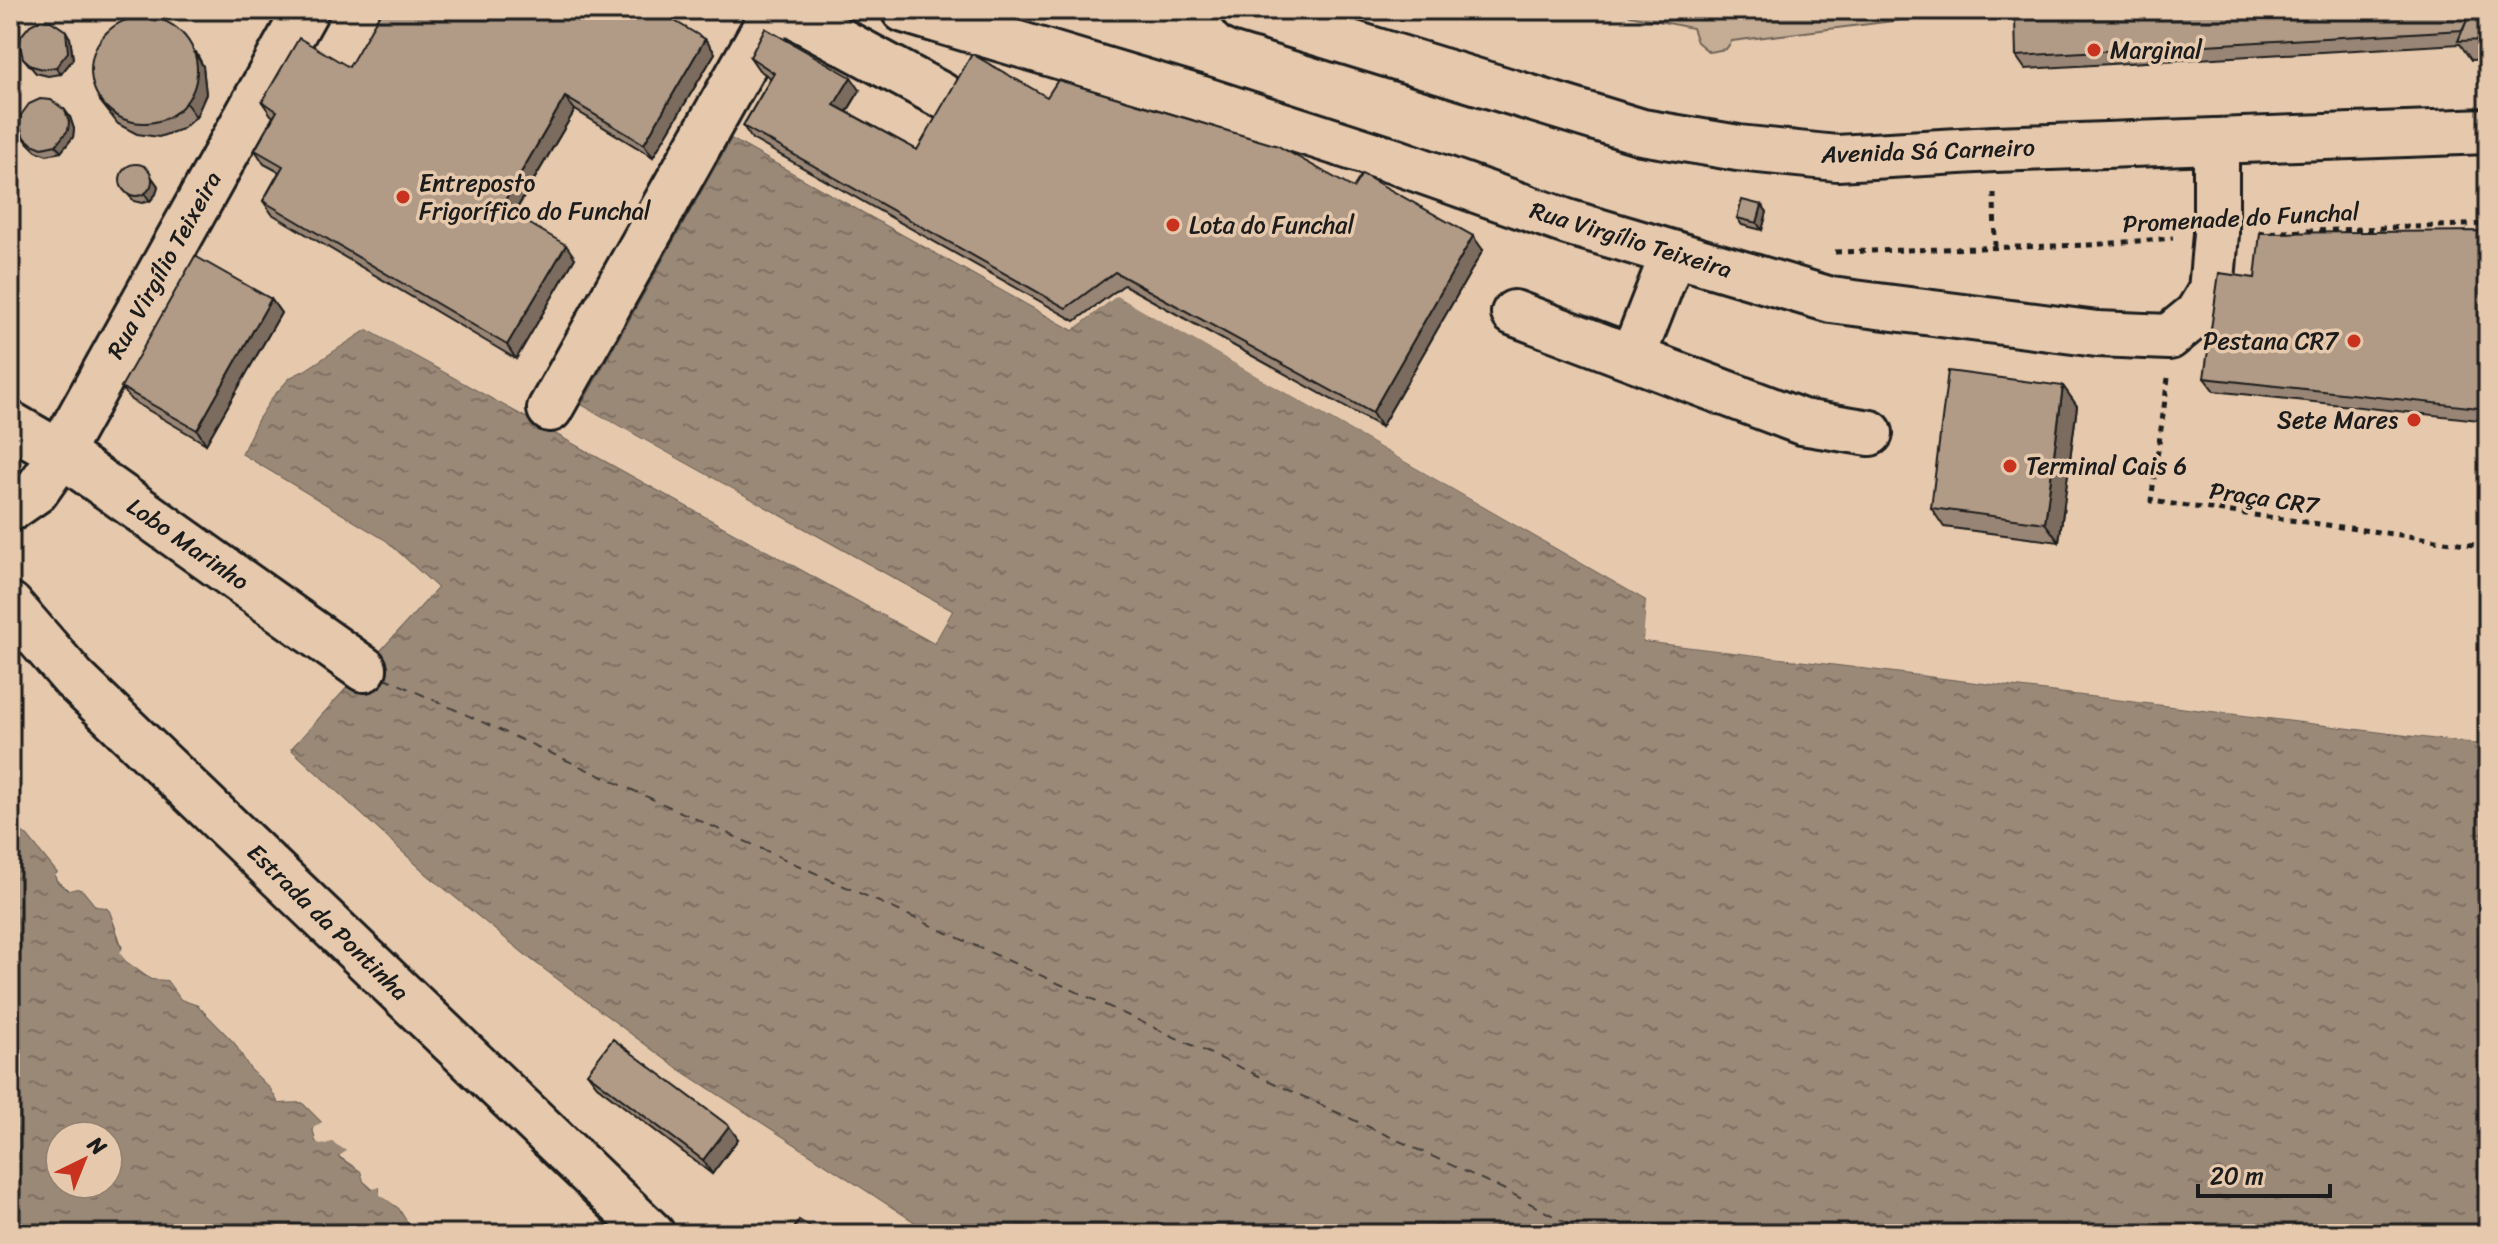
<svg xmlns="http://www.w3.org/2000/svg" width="2498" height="1244" viewBox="0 0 2498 1244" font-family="Sriracha,sans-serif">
<defs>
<pattern id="water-ripples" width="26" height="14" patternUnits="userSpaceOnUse" patternTransform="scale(2)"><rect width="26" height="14" fill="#9b8978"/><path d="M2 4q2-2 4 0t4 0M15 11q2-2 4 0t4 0" fill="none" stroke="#7e6f62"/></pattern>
</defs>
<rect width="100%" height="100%" fill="#e6c9ad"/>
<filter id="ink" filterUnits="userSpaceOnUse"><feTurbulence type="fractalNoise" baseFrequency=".0125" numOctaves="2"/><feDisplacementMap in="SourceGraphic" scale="16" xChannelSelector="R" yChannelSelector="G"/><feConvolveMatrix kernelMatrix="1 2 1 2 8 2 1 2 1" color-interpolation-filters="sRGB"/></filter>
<g filter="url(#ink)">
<path fill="#c5ad95" stroke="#706458" stroke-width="2" d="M1606,10H1981L1732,41L1726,49L1709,52L1697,42L1692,28Z"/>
<path fill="url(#water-ripples)" stroke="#685d53" stroke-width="2" fill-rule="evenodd" d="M731,138L1073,330L1117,295L1646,600L1644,641L2488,745V1234H932L672,1065L531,960L427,875L290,749L437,588L386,541L241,454L257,420L272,397L290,377L306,369L367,329L934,643L952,611L581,405Z
M10,821L28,836L58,873L55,875L57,881L68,890L77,888L83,890L96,906L106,907L110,911L126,961L151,979L167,980L181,999L198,1005L235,1043L250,1068L271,1089L279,1103L302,1102L323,1123L313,1129L316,1141H332L347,1151L339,1157L361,1171L364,1181L372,1189L378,1185L380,1187L381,1195L399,1208L415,1234H10ZM60,1136H108V1184H60Z"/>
<path fill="#e6c9ad" d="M730,134L1073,325L1115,292H1119L1648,597L1647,637L2488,741V745L1643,641L1646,600L1117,296L1073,330L731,138L581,405L952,611L934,643L367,329L306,369L290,377L272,397L257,420L241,454L386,541L437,588L290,749L427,875L531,960L672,1065L932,1234H924L670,1069L529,963L424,878L286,750L432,588L384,544L237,455L245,432L253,418L269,394L287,374L304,366L366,325L933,638L947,613L577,407Z
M10,817L30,833L62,871L60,878L69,886L78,884L85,887L98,902L107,903L113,908L127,946L125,952L128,958L153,975L169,977L184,995L200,1002L238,1040L253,1066L274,1087L281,1099H305L327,1121L326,1125L318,1130L320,1138L322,1140L333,1138L350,1148L351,1153L346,1157L364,1168L368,1179L373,1184L378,1181L383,1184L384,1193L402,1205L419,1234H415L399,1208L380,1195V1187L373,1189L364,1181L361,1171L339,1156L346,1151L332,1142L321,1145L316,1141L313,1128L322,1122L302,1102L279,1103L271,1089L250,1068L235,1043L198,1005L181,999L167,980L151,979L126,961L120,953L123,947L110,911L106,907L96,906L83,890L77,888L69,890L57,880L55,875L58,873L28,836L10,821Z"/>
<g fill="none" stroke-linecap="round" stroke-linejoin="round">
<path stroke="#423d38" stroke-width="2" stroke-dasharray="10 8" stroke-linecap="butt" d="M383,677L1049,979L1503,1189L1587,1234"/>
<defs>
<path id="minor" d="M904,10L1199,98L1397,162L1567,222L1831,300L2097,334L2169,337L2197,314L2211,291L2216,234V141
M1514,313L1802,422L1870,433
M1633,356L1673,254
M550,409L772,15L791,14L941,95
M10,424L60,453L364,669
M10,509L36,491L48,474L306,10
M10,605L74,679L652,1234"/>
<path id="major" d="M1243,10L1642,132L1738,148L1837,158L1994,149L2488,131"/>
</defs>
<use href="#minor" stroke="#1c1c1c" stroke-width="50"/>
<use href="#major" stroke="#1c1c1c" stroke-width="50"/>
<path stroke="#1c1c1c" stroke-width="5" stroke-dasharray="6 6" stroke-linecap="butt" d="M1994,193L1995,248
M2259,233L2488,224
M1835,252L2089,245L2173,238
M2168,378L2151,501L2488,547"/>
<use href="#minor" stroke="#e6c9ad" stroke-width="44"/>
<use href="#major" stroke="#e6c9ad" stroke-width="44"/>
</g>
<path fill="#988574" stroke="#1c1c1c" stroke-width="2" d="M2117,10H2488V59L2471,60L2460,44L2025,69L2016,56L2119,12Z
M70,38L73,59L61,74L48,76L36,73L23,58Z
M705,39L715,53L653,157L575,110L514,214L575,258L516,359L272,214L263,201L279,172L264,164L255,150L274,117L271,115L262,102L349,67Z
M196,52L203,66L206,94L196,117L182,129L159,137L137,134L118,124L100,101Z
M750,57L860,90L847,112L917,150L1047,97L1353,188L1483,250L1381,427L1124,285L1075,321L752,139L743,126L771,78L759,70Z
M70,117L74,129L73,137L61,152L47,155L36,151L28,143L23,136Z
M144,166L158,186L156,194L150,201L142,203L134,201L123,189Z
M1762,205L1767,212L1762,230L1742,225L1737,218Z
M2488,231V421L2214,391L2204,378L2255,278Z
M271,299L281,313L206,444L131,400L121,387Z
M2063,386L2077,406L2059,542L1944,527L1931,508Z
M587,1073L738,1139L712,1174L597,1086Z"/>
<path fill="#7c6c5e" stroke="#1c1c1c" stroke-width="2" d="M66,31L70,38L73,59L61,74L56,67Z
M186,39L203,66L206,94L196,117L186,103Z
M705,39L715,53L653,157L644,144Z
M851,77L860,90L843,118L834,105Z
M565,97L575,110L510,220L501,207Z
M65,110L70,117L74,129L73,137L61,152L56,145Z
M153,179L158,186L156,194L150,201L145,194Z
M1762,205L1767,212L1762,230L1757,223Z
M1473,236L1483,250L1381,427L1372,413Z
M566,245L575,258L516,359L507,345Z
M271,299L281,313L206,444L197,430Z
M2063,386L2077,406L2059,542L2045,523Z
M729,1126L738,1139L712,1174L703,1160Z"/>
<path fill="#b19b87" stroke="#1c1c1c" stroke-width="2" d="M382,10H656L705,39L644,144L565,97L501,207L566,245L507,345L263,201L283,166L255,150L277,111L262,102L299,38L349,67Z
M2121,10H2138L2126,12Z
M2148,10H2471L2463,30L2016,56L2015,19Z
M2471,10H2488V40L2458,41Z
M91 70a53 53 0 1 1 106 0a53 53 0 1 1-106 0Z
M40,20L51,21L66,31L68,52L56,67L43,69L32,66L23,58L20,46L21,36L30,25Z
M765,28L851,77L834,105L917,150L972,54L1047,97L1058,80L1278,146L1353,188L1362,174L1473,236L1372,413L1115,272L1066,308L743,126L774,73L750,57Z
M40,99L51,100L65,110L69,122L68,130L56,145L42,148L32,144L23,136L20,125L21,115L29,104Z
M120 180a16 16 0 1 1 32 0a16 16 0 1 1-32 0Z
M1742,200L1762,205L1757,223L1737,218Z
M2488,231V409L2204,378L2219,273L2255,278L2260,233Z
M195,256L271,299L197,430L121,387Z
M1948,371L2063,386L2045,523L1931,508Z
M613,1039L729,1126L703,1160L587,1073Z
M799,1220L822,1234H791Z"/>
</g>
<g fill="#c8321e" stroke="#e6c9ad" stroke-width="3">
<circle cx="2094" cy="50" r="8"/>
<circle cx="403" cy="197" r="8"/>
<circle cx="1173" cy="225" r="8"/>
<circle cx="2354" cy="341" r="8"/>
<circle cx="2414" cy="420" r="8"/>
<circle cx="2010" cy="466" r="8"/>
</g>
<g text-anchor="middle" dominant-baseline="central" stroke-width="7" stroke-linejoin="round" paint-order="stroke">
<g font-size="24" fill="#1c1c1c" stroke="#e6c9ad" text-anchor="start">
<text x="2110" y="50">Marginal</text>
<text x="419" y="183">Entreposto<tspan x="419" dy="28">Frigorífico do Funchal</tspan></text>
<text x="1189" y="225">Lota do Funchal</text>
<text x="2338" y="341" text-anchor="end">Pestana CR7</text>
<text x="2398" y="420" text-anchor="end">Sete Mares</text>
<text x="2026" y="466">Terminal Cais 6</text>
</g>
<g font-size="24" fill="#1c1c1c" stroke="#e6c9ad">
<text transform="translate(1928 151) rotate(-2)">Avenida Sá Carneiro</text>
<text transform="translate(2241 218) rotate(-3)">Promenade do Funchal</text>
<text transform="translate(1631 240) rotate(17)">Rua Virgílio Teixeira</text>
<text transform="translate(164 265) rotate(-61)">Rua Virgílio Teixeira</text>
<text transform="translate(2264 498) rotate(8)">Praça CR7</text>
<text transform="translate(188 544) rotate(35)">Lobo Marinho</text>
<text transform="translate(328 922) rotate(44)">Estrada da Pontinha</text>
</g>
</g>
<rect width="2498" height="1244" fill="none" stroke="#e6c9ad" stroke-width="40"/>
<rect x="20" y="20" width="2458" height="1204" fill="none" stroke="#1c1c1c" stroke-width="3" filter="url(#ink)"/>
<g transform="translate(84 1160) rotate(43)"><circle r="38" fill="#e6c9ad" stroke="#958473" stroke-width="2"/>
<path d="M0-6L14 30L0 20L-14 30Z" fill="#c8321e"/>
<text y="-12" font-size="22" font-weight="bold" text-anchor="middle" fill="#1c1c1c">N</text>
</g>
<path d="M2198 1184v12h132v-12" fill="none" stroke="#1c1c1c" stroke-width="4"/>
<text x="2210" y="1184" font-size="24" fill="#1c1c1c" stroke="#e6c9ad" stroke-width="6" paint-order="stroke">20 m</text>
</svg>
